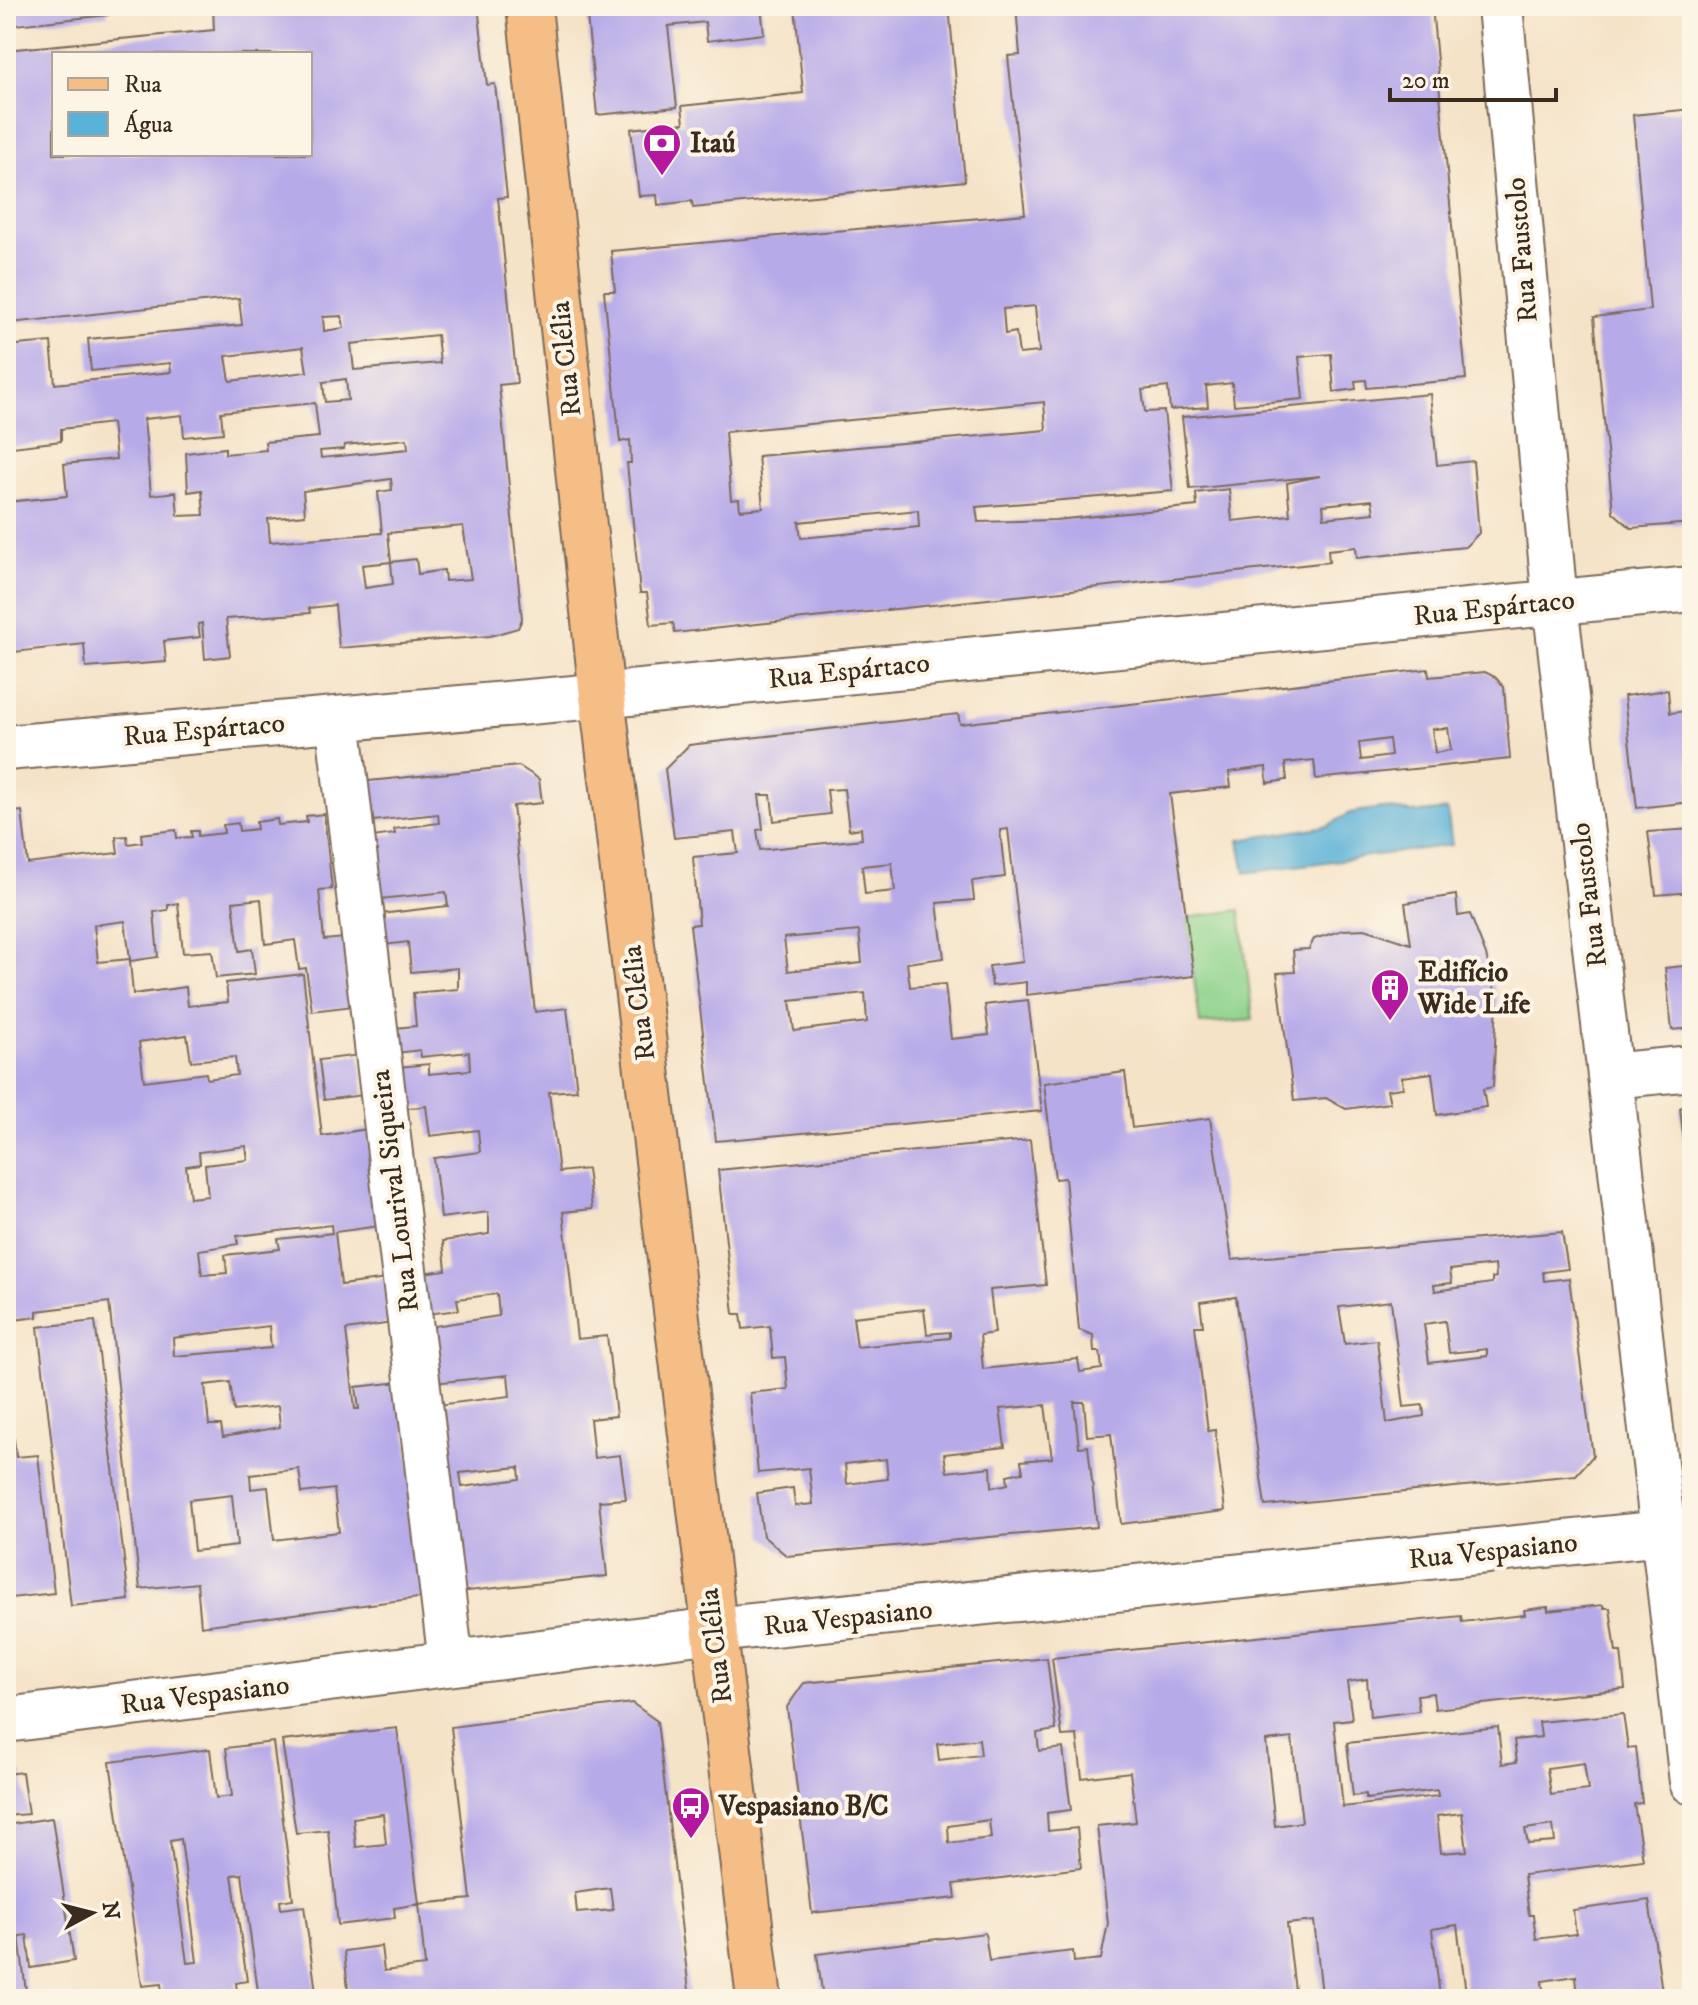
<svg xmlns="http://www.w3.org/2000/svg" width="1698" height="2005" viewBox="0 0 1698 2005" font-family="'IM FELL DW Pica',serif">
<rect width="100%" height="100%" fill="#fcf5e5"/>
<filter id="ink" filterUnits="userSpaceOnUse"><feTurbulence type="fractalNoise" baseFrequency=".0125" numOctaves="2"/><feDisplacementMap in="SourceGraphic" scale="16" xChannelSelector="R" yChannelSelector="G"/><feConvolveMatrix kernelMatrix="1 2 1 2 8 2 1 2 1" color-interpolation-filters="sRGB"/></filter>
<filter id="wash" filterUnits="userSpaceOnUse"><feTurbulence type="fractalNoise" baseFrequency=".006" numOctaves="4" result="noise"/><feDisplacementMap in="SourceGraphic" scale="32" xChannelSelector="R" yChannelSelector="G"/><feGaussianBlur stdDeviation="1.8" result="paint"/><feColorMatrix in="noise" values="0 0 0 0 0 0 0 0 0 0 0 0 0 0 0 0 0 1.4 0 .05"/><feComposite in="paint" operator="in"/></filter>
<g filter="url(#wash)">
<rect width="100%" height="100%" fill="#f5e3c8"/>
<path fill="#8ed38d" stroke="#647e56" stroke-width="2" d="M1240,910L1253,1020L1200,1024L1186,918Z"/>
<path fill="#5bb2d8" stroke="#4b6e7b" stroke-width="2" d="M1381,808L1420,813L1447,810L1452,845L1245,873L1239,840L1327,826L1350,813Z"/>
<g id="blocks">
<path fill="#b7aae9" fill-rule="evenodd" d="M6,6H107L108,15L6,26Z
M233,6H478L487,85L495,84L507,197L498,198L517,383L499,385L522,619L518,628L490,636L339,648L335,605L309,608L310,613L226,619L230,656L205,659L202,623L198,624L200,637L164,641L166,662L86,668L84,644L6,653V502L67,496L64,464L116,459L112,423L61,429V441L13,447L6,394V346L51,342L55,384L171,372L170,363L91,371L88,339L242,325L239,298L11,323L6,308V50L214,30L213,8ZM54,54H310V154H54ZM342,316L344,328L324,331L323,317ZM437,335L440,363L354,370L351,344ZM303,347L307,372L230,381L226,356ZM346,379L348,400L325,402L323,382ZM315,403L319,437L265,442L266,450L225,454V448L186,453L188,492L202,490L204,515L178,516L176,492L151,495L144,419L182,415L184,437L223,433L221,412ZM407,439L408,449L321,458L320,451L344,449L345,445ZM391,479L392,490L378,492L382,533L270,542L268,519L305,515L303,491ZM463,526L471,579L445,581L444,570L418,574L416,559L391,562L393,584L365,588L362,565L391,562L388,533Z
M586,6H761L764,34L707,41L705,22L668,26L677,107L597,115Z
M795,6H949L965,181L693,208L692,201L658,205L657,195L639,196L631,129L684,123L682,106L803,93Z
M1016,6H1432L1466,379L1367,388L1366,380L1355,381L1356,389L1334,392L1331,354L1299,357L1303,399L1234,405L1232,383L1206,386L1208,407L1170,410L1168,387L1142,390L1145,412L1164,411L1173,491L976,507L978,522L1055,520L1197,506L1196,493L1229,489L1232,521L1290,515L1287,483L1320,476L1190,489L1182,417L1430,394L1437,465L1473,461L1479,533L1465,547L1357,558L1356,547L1328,550L1329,562L675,633L673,623L651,625L647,593H640L627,463H631L630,440L620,442L604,291H615L611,251L1025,214L1008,56L1020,55ZM1035,306L1039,352L1019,354L1016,332L1005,334L1003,309ZM1044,402L1046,430L758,456L763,508L740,510L739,499L731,500L725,432ZM1372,500L1374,513L1324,518L1323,505ZM918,510L919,527L801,538L799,522Z
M1692,109V523L1631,528L1613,512L1594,317L1650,310L1633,115Z
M1428,669L1429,677L1485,672L1495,677L1504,687L1510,759L1316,779L1314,760L1285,763L1287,780L1267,783L1266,767L1229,772L1231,787L1170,794L1194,976L1026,995V982L992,986L989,966L1023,962L1008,829L1000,830L1005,877L972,881L974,900L937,903L944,958L907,963L910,987L945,984L951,1039L989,1035L985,1005L1028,1000L1042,1111L716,1141L690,925L699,924L693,857L738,853L735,832L674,838L665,769L689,745L958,714L960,724ZM1448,728L1451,750L1435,753L1432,729ZM1389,739L1391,756L1361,760L1359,743ZM844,789L849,830L861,828L862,839L760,850L757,830L763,829L759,795H771L774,821L830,814L827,790ZM892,863L895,891L865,894L862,866ZM859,931L862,963L788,971L784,938ZM865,993L867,1022L794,1031L790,1001Z
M1668,690L1670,713L1686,711L1692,802L1637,808L1624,696Z
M519,766L539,779L542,803L513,806L535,1012L567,1008L577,1090L549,1092L559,1172L587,1169L592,1209L563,1212L577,1339L607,1336L616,1416L590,1419L594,1458L620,1455L626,1499L599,1501L607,1576L459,1592L437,1405L510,1396L508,1375L434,1383L428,1327L499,1316L497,1294L457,1299L459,1310L427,1314L422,1273L446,1270L443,1241L489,1234V1220L488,1212L441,1218L434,1158L480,1152L478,1130L430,1136L426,1106L402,1109L398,1067L429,1064V1074L470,1070L469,1052L421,1057L420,1050L397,1053L394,1028L416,1026L413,993L458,989V968L411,972L408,942L384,945L381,914L448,906L446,892L380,899L365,838L395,834L394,829L439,823L438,814L363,822L359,782ZM519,1467L520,1479L462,1487L460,1473Z
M22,811L28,864L118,853L116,837L127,836L128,844L142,842L141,834L176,830L177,838L192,837L191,831H198V836L224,833L223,825L238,823L239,831L257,829L256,822L277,819L278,825L307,822L306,816L324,814L332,889L319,890L324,940L345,938L354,1006L312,1011L306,968L299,969L295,940L265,944L261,899L233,902L239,951L252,949L255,974L216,978L212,951L183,953L178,903L168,905V910L154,912L158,957L130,961L133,994L186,987L188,1006L228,1002L226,983L303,974L322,1136L368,1129L380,1226L335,1232L341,1285L386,1279L392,1323L346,1330L355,1409H359L356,1387L400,1382L426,1597L201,1626L197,1583L140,1589L109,1302L37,1311V1317L6,1321V813ZM125,921L130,959L98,962L94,925ZM187,1035L191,1061L235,1057L237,1075L207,1079L206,1073L144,1081L139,1042ZM246,1146L248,1160L205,1165L208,1196L190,1198L186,1166L200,1164L199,1152ZM331,1225L332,1233L278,1239L280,1249L225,1255L227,1273L202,1275L199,1250L238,1244L237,1236ZM269,1326L271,1348L174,1356L173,1338ZM230,1382L234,1411L278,1406L280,1427L223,1437L221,1425H209L205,1385ZM299,1469L302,1493L334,1489L339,1532L274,1540L268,1487L251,1489L250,1475ZM232,1495L237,1546L194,1551L189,1500Z
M1692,829V892L1656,895L1648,832Z
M1456,895L1458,916L1470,914L1486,955L1497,1000L1493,1087L1483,1089L1486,1107L1437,1115L1432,1073L1402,1077L1403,1088L1387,1090L1390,1103L1346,1109L1326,1098L1294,1101L1277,973L1295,972L1293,950L1309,949L1314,939L1343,930L1365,929L1411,944L1405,903Z
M1692,965V1028L1672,1030L1665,968Z
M360,1055L364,1095L324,1100L319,1060Z
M1125,1072L1132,1128L1210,1118L1232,1260L1562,1232L1568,1269L1543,1272L1544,1281L1569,1278L1593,1456L1576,1475L1265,1506L1236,1297L1200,1302L1203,1326H1195L1208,1431L1215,1430L1225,1511L1121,1524L1111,1434L1087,1436L1084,1402H1074L1079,1447L1088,1446L1097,1527L787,1556L763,1536L757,1493L793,1488L795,1506L813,1504L809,1468L758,1473L750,1393L788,1389L785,1357L773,1358L770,1326L743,1329L741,1314H734L718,1170L1030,1140L1046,1285L990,1290L995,1333L980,1335L983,1369L1078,1359L1080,1372L1102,1369L1100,1352H1094L1093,1335L1079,1330L1065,1178L1055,1179L1044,1083ZM1495,1265L1496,1277L1492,1278V1283L1435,1291L1434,1285L1452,1283L1450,1270ZM1391,1301L1404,1407L1423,1405L1424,1416L1387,1423L1377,1340L1345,1344L1339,1307ZM924,1309L927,1334L950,1332V1338L857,1347L853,1317ZM1445,1321L1449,1353L1487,1349V1356L1429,1363L1424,1324ZM1045,1405L1052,1458L1021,1461L1023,1472L1007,1475L1008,1484L1004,1485L992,1487L991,1467L947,1472L944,1454L1005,1447L1000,1409ZM886,1459L888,1479L847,1484L845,1464Z
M1692,1103V1196H1690L1680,1108Z
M95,1321L129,1600L71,1606L38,1327Z
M14,1439L16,1457L38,1455L54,1593L11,1598L9,1581H6V1440Z
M1603,1605L1604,1608H1610L1616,1652H1621L1625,1689L1435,1709L1433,1693L1417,1695L1419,1711L1370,1717L1367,1679L1347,1682L1352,1719L1334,1721L1343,1807L1438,1796L1437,1790L1366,1799V1794L1353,1796L1347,1743L1498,1727L1502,1764L1517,1762L1514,1740L1541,1737L1539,1722L1623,1714L1628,1748L1636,1747L1642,1803L1634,1804L1643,1860L1524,1875L1529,1915H1533L1536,1939L1576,1934L1573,1910L1649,1900L1663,1999H1578L1576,1976L1542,1981L1544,1999H1299L1322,1995L1314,1921L1287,1924L1296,1999H823L817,1954L985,1933L989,1961L1073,1951L1074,1962L1101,1959L1108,1923L1097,1826L1136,1822L1130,1772L1082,1778L1077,1735L1062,1736L1052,1658L1461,1616L1462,1622L1525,1615L1524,1610L1548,1607V1611ZM1292,1738L1302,1822L1275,1826L1266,1741ZM1584,1763L1588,1790L1551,1795L1547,1768ZM1462,1813L1467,1851L1441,1853L1437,1816ZM1553,1825L1555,1842L1528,1844L1525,1829ZM1457,1925L1466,1993L1440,1997L1432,1929Z
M1047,1658L1056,1730L1037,1733L1039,1751L1063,1748L1071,1810L1047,1813L1048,1831L1077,1828L1081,1868L954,1884L956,1898L812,1913L787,1707L804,1683ZM979,1739L981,1755L939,1760L937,1744ZM989,1820L991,1838L949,1843L948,1826Z
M632,1703L657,1721L690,1999H387V1994L371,1996L372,1999H349L344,1951L381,1946L384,1971L425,1966L419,1904L471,1899L451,1727ZM610,1888L613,1910L577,1913L575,1893Z
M397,1728L419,1904L394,1908L395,1918L338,1925L328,1830L296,1833L282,1741ZM383,1814L386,1844L356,1847L353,1818Z
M273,1742L293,1899L280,1901L281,1909L304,1906L317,1999H259L242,1874L232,1875L247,1981L236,1983L238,1999H163L161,1984L142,1986L110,1762L210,1749L216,1798L232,1796L226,1748ZM181,1839L197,1962L187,1963L170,1841Z
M22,1772L28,1814L6,1816V1774Z
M52,1818L74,1961L31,1968L27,1935L19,1936L27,1999H6V1825Z"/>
</g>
</g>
<g filter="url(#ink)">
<use href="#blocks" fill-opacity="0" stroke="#7c6b5a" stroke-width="2"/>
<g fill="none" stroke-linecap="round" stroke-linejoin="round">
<defs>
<path id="minor" d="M1500,6L1555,602L1692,1782
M338,719L451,1663
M6,748L630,693L1692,589
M1610,1076L1692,1068
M6,1720L714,1630L1692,1530"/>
<path id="major" d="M529,6L602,696L759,1999"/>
</defs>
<use href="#minor" stroke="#7c6b5a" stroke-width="48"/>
<use href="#major" stroke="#7c6b5a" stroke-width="48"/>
<use href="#minor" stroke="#fff" stroke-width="44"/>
<use href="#major" stroke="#f6be87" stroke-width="44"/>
</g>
</g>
<defs>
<symbol id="bank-pin" viewBox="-11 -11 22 30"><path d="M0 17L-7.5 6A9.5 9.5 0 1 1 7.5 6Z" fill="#b5179e" stroke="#fcf5e5"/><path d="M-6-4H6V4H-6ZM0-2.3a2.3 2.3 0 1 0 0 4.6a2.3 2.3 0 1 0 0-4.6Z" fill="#fff"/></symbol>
<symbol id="building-pin" viewBox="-11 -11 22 30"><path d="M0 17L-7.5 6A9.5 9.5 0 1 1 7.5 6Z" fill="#b5179e" stroke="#fcf5e5"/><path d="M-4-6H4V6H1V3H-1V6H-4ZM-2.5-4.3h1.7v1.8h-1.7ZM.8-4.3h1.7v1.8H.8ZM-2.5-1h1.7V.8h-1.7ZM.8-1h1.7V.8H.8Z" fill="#fff"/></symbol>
<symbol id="bus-pin" viewBox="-11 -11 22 30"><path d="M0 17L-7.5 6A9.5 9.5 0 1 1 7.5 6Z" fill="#b5179e" stroke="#fcf5e5"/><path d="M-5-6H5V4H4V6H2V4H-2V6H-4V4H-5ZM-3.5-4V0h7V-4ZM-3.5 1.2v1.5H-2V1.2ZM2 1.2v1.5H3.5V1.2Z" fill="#fff"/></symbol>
</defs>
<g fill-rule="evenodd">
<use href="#bank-pin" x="640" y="121" width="44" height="60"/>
<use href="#building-pin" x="1368" y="966" width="44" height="60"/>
<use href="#bus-pin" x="669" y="1784" width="44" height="60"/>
</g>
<g text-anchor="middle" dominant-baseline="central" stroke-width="8" stroke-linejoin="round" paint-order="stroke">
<g font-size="28" font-weight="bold" fill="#3b2a1e" stroke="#fcf5e5" text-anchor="start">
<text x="690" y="143">Itaú</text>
<text x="1418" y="972">Edifício<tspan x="1418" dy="32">Wide Life</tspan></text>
<text x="719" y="1806">Vespasiano B/C</text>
</g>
<g font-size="28" fill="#3b2a1e" stroke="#fcf5e5">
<text transform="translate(1522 250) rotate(-95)">Rua Faustolo</text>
<text transform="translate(566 359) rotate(-96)">Rua Clélia</text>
<text transform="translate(1494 608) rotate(-6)">Rua Espártaco</text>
<text transform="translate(849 671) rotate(-6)">Rua Espártaco</text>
<text transform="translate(204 730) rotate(-5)">Rua Espártaco</text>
<text transform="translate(1589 895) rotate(-97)">Rua Faustolo</text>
<text transform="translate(639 1003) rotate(-97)">Rua Clélia</text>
<text transform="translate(395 1191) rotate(-97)">Rua Lourival Siqueira</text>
<text transform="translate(1493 1551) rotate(-6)">Rua Vespasiano</text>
<text transform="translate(848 1618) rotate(-6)">Rua Vespasiano</text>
<text transform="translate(716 1646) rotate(-97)">Rua Clélia</text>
<text transform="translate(205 1695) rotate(-7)">Rua Vespasiano</text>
</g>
</g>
<rect width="1698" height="2005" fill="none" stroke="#fcf5e5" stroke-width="32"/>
<rect x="52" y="52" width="260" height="104" fill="#fcf5e5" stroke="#afa495" stroke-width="2"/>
<rect x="68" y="78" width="40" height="12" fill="#f6be87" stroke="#afa495" stroke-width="2"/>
<text x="124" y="92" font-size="24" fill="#3b2a1e">Rua</text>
<rect x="68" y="112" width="40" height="24" fill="#5bb2d8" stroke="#afa495" stroke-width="2"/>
<text x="124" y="132" font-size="24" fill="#3b2a1e">Água</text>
<g transform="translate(92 1913) rotate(83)" stroke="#fcf5e5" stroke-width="6" paint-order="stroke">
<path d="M0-6L14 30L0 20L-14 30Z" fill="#3b2a1e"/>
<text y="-12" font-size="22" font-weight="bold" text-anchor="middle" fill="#3b2a1e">N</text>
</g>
<path d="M1390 88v12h166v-12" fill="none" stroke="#3b2a1e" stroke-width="4"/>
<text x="1402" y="88" font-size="24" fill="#3b2a1e" stroke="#fcf5e5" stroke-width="6" paint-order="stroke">20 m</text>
</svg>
